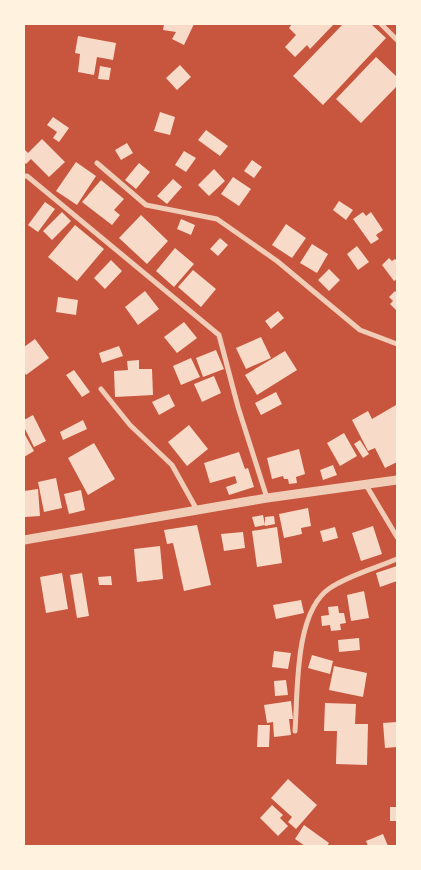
<svg xmlns="http://www.w3.org/2000/svg" width="421" height="870" viewBox="0 0 421 870" font-family="Quicksand,sans-serif">
<rect width="100%" height="100%" fill="#c8553d"/>
<path fill="#f7dbc8" d="M164,24H194L184,45L172,39L176,32L163,30Z
M292,24H334L310,49L307,45L295,57L285,47L296,35L289,28Z
M343,24H371L386,38L323,105L293,76Z
M78,36L116,43L113,60L97,57L94,75L78,72L80,54L75,53Z
M376,57L397,77V86L361,123L336,99Z
M180,65L191,77L177,90L166,78Z
M100,66L111,68L109,80L98,79Z
M160,112L175,117L170,135L154,131Z
M53,117L69,128L59,142L53,138L57,132L47,125Z
M206,130L228,146L220,156L198,140Z
M42,139L65,162L49,177L31,159L26,164L24,162V149L28,153Z
M127,143L133,153L121,160L115,150Z
M184,151L196,158L186,172L175,165Z
M252,160L262,167L254,178L244,171Z
M76,162L96,176L77,205L56,191Z
M139,163L150,172L136,189L125,180Z
M214,169L225,181L209,196L198,185Z
M233,177L251,189L239,206L221,194Z
M173,179L182,187L167,204L157,196Z
M101,180L124,199L114,210L120,215L112,225L82,202Z
M339,201L353,210L346,220L333,210Z
M45,202L55,209L38,232L28,225Z
M62,212L71,221L52,240L43,231Z
M363,212L366,216L371,212L383,230L376,235L379,239L371,244L353,219Z
M141,215L168,241L147,264L119,238Z
M181,219L195,225L191,235L177,229Z
M286,224L306,238L292,258L272,245Z
M75,225L104,249L77,281L48,257Z
M220,238L228,245L218,256L210,249Z
M312,244L328,254L317,273L300,263Z
M357,246L369,262L358,270L347,254Z
M175,248L194,264L174,287L156,271Z
M389,258L392,261L395,259L397,261V279L394,281L382,265Z
M111,260L122,271L105,289L94,278Z
M329,269L340,280L329,291L318,280Z
M193,270L216,289L201,307L178,287Z
M145,291L159,309L138,325L125,307Z
M395,291L397,293V311L390,304L393,301L389,297Z
M58,297L78,300L76,315L56,312Z
M278,311L284,318L271,329L265,321Z
M184,322L197,338L177,353L164,337Z
M261,337L271,358L246,369L236,348Z
M35,339L49,358L26,375L24,372V347Z
M119,346L123,356L102,363L99,353Z
M216,350L224,369L203,377L196,358Z
M285,351L297,370L257,395L245,375Z
M191,358L200,377L181,385L173,366Z
M139,360V369H152L153,395L115,397L114,371L128,370L127,361Z
M74,370L90,392L82,397L66,375Z
M214,376L221,393L202,402L194,384Z
M276,392L282,404L261,415L255,403Z
M169,394L175,406L159,415L152,402Z
M396,405L397,462L385,468L375,448L368,451L352,420L368,411L372,419Z
M33,415L46,441L34,447L24,427V420Z
M83,420L87,429L63,440L60,432Z
M189,425L208,449L187,466L168,442Z
M24,433L34,451L24,457Z
M344,433L357,456L340,466L327,443Z
M360,440L369,454L363,458L354,444Z
M94,443L115,479L88,495L68,458Z
M299,449L305,474L296,477L297,483L289,484L288,479H284L283,476L272,479L267,458Z
M239,452L245,469L248,468L254,487L229,495L226,487L237,483L235,476L210,483L204,463Z
M333,465L337,475L323,480L320,470Z
M56,478L62,508L44,512L38,482Z
M38,489L40,516L25,517L24,491Z
M81,490L85,510L69,514L64,494Z
M308,508L311,526L301,528L302,534L284,538L279,514Z
M263,515L265,525L255,527L252,517Z
M274,516L275,524L265,526V517Z
M197,525L211,585L184,591L173,543L167,544L164,530Z
M373,526L382,554L361,561L352,533Z
M277,527L282,563L257,567L252,531Z
M335,527L338,538L323,542L320,531Z
M243,532L245,548L224,551L221,534Z
M160,546L163,579L137,582L134,549Z
M397,566V581L380,587L376,573Z
M62,573L68,609L46,613L40,577Z
M82,573L89,616L77,618L70,575Z
M111,576L112,585H99L98,577Z
M364,591L369,618L351,621L347,595Z
M301,600L304,613L276,619L273,605Z
M338,606L339,613H344L346,623L340,624L341,630L331,631L330,625L322,626L321,616L329,615L328,607Z
M359,638L360,650L339,652L338,640Z
M274,651L291,653L288,669L272,667Z
M312,655L333,661L330,674L308,668Z
M334,666L367,673L363,697L329,690Z
M286,680L288,695L275,696L274,681Z
M291,701L293,719H289L291,735L274,737L273,722L267,723L264,705Z
M325,703L356,704L355,724H368L367,765L336,764L337,731H324Z
M397,722V747L385,748L383,723Z
M258,725H270L269,747H257Z
M288,779L317,805L296,829L288,822L292,817L271,798Z
M272,805L283,815L280,818L288,826L278,836L260,818Z
M390,807H397V821H390Z
M304,825L329,843L327,846H305L295,839Z
M383,834L388,846H368L366,841Z"/>
<g fill="none" stroke-linecap="round" stroke-linejoin="round">
<path stroke="#f1ccb7" stroke-width="5" d="M381,24L397,40
M97,163L146,205L217,219L277,261L360,330L397,344
M24,176H27L219,335L238,407L267,498
M101,389L130,425L172,465L197,510
M366,485L397,537
M295,731C298,692 294,612 330,588C349,575 376,568 397,559"/>
<path stroke="#f1ccb7" stroke-width="9" d="M24,540L267,498L397,480"/>
</g>
<rect width="421" height="870" fill="none" stroke="#fff3e0" stroke-width="50"/>
</svg>
